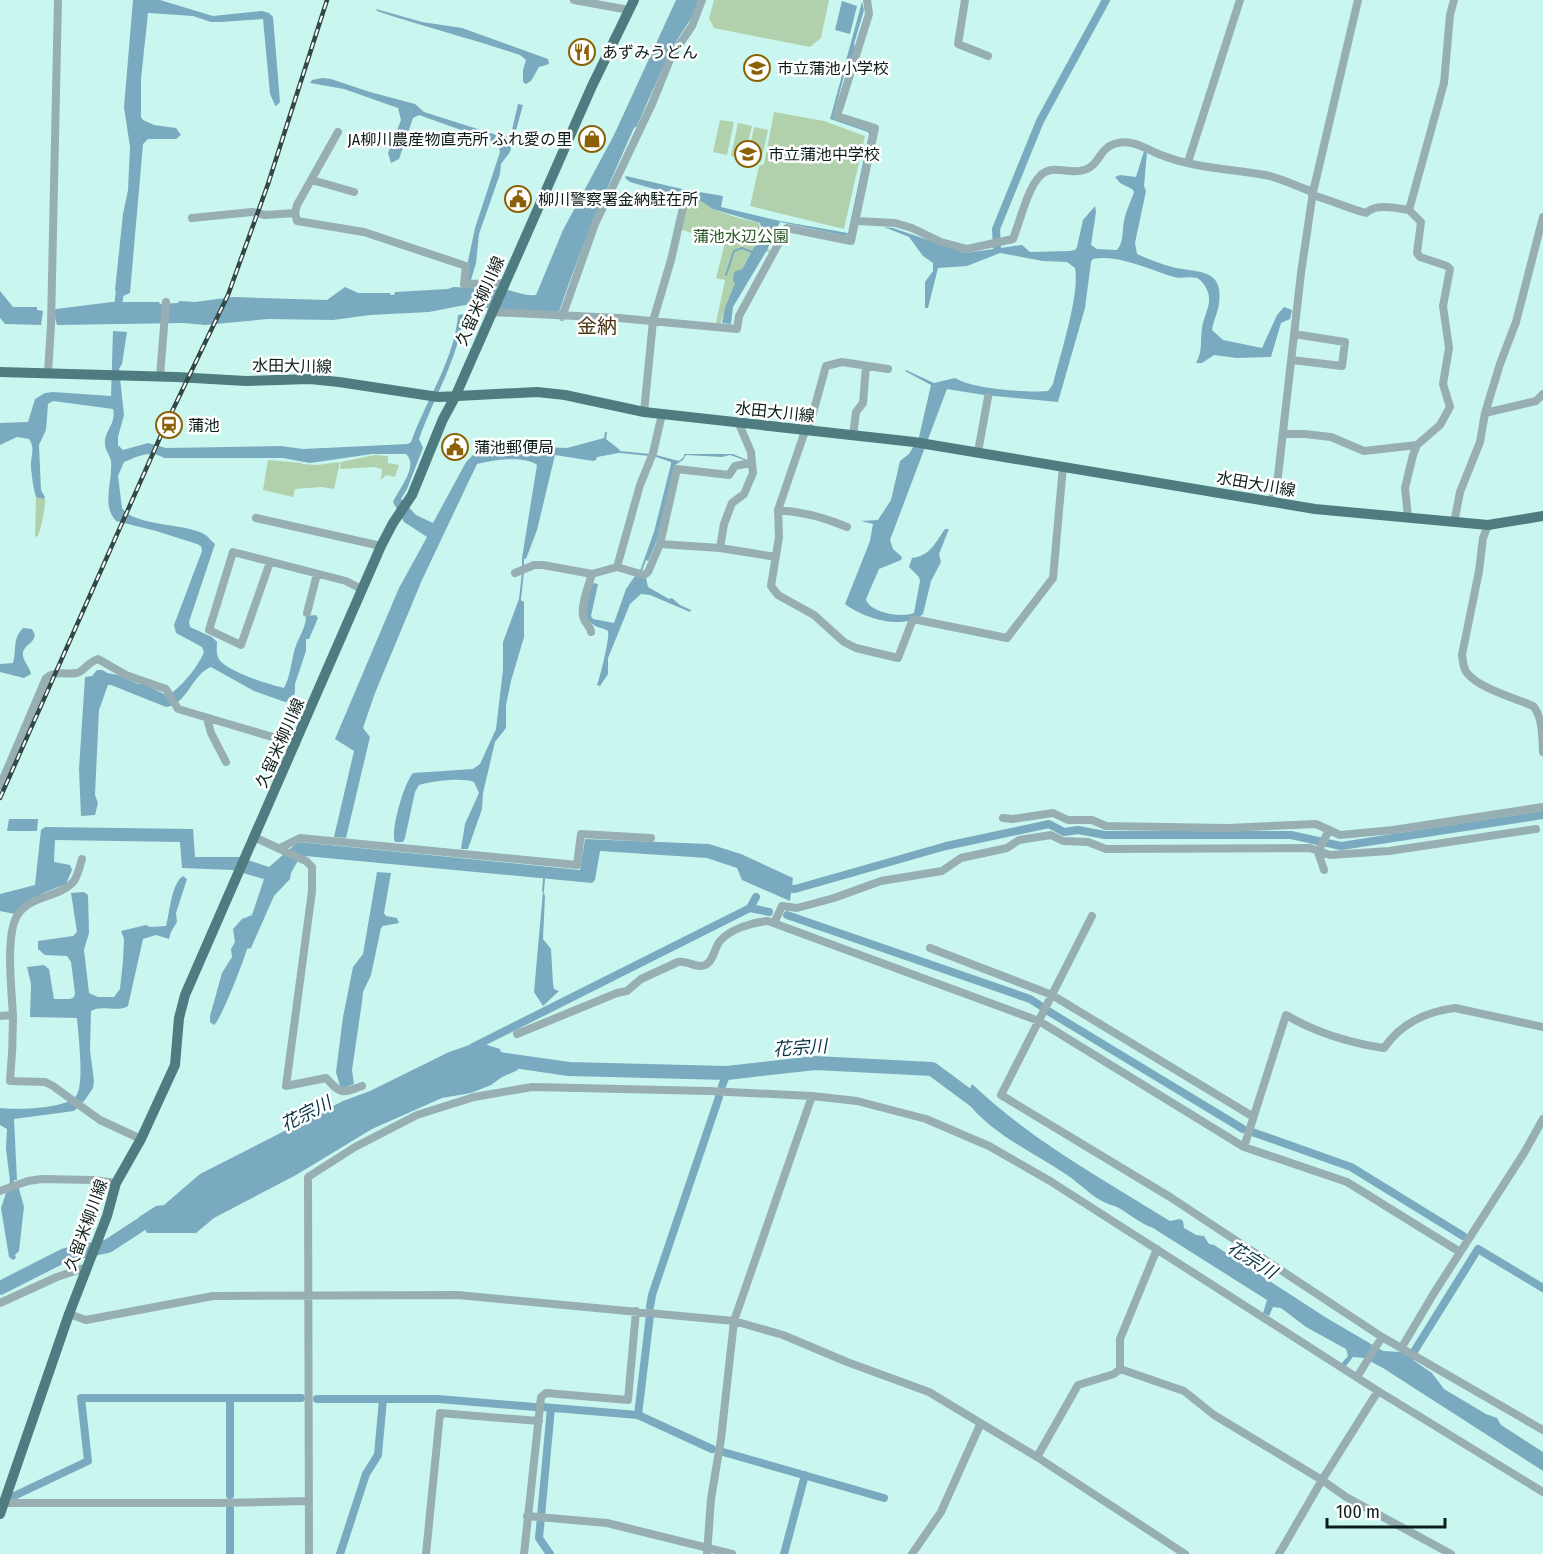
<svg xmlns="http://www.w3.org/2000/svg" width="1543" height="1554" viewBox="0 0 1543 1554" font-family="'Fira Sans Condensed','Noto Sans JP',sans-serif">
<rect width="100%" height="100%" fill="#c9f7ef"/>
<path fill="#b1d1ad" d="M714,0H829L821,38L810,47L714,28L709,18Z
M774,112L824,121L865,136L844,229L750,206L759,166L764,164Z
M720,120L734,122L727,155L713,152Z
M738,123L752,126L744,159L731,156Z
M754,127L768,130L761,162L747,159Z
M687,197L702,201L713,209L735,217L759,223L761,235L753,249L755,250L761,245L770,250L769,253L763,249L756,253L752,250L742,269L736,272L735,283L720,324L716,323L725,280L716,278L725,243L679,229Z
M375,455L388,456V463L399,465L395,477L386,475L381,480L382,469L374,467L340,469L341,462Z
M268,460L302,463L300,473L302,464L317,465L340,462L334,489L321,487L295,489L293,497L263,490Z
M36,497L43,499L45,497C46,504 41,532 37,537L35,536Z"/>
<path fill="#7aaabf" d="M133,0H160L213,16L262,11L269,13L273,17L280,102L276,106L275,105L270,94L263,19L221,22H211L193,16L148,13L141,79V117L143,120L154,125L176,128L181,135L176,139H148L143,144L130,293L123,296L117,294L115,290L123,214L128,190L130,147L124,107Z
M676,0H698L692,17L670,51L637,126L634,128C607,188 580,249 559,312L512,311L465,305L429,312L370,315L333,320L268,319L205,325L184,323L57,325L53,311L56,309L112,302H159L160,304L178,303L179,301L195,302L233,297L327,300L345,287L358,293H390L391,295H394L395,292L448,289L453,287C469,288 486,287 503,289C516,291 522,296 536,295L563,230L614,135Z
M842,1L857,6L850,34L835,30Z
M862,2L864,10L854,44L855,47L849,70L845,72L833,118L871,131L850,234L846,236L780,222L767,250L733,307L731,324L722,323L725,308L735,283L733,281L734,272L742,269C746,263 748,257 752,251C758,240 764,236 760,223L713,209L701,201L692,200L630,182L625,178L626,176L682,189L723,196L721,207L780,221L848,233L869,134L868,132L830,119Z
M376,9L422,22L462,28L548,59L549,64L539,67L531,81L526,84L523,82V70L526,60L520,55C473,39 424,27 377,11Z
M322,78L331,79L370,92L415,104L424,112L503,137L511,134L518,104L523,105L510,152L501,164L500,174L479,234L476,263L471,280H464L475,228L500,152L499,146L492,141L419,115L413,118L399,159L391,163L388,153L401,120L398,108L344,89L310,83L312,80Z
M1144,151L1147,152L1144,186L1146,191L1135,243L1137,254C1148,259 1161,264 1172,267C1196,273 1224,267 1219,303C1218,313 1213,321 1212,330L1223,340L1262,348L1277,315L1284,307L1292,310L1290,319L1281,323L1271,357L1236,358L1214,355L1202,363H1196C1203,351 1200,341 1202,328C1204,314 1214,302 1206,288C1204,284 1201,280 1197,278C1189,276 1181,279 1174,277C1150,270 1118,254 1093,259L1091,262L1085,308L1058,402L984,395L947,389L890,540L893,549L902,557L901,560L879,569L866,599C869,613 902,618 914,613L920,581L919,577L909,567L912,558C930,556 935,543 945,529H949L939,554L941,562L931,581L923,614C903,631 863,618 845,604L870,541L873,524L861,521L878,520L891,500L900,461L909,454L919,437L931,385L905,371L906,370L934,383L955,378C973,389 1027,393 1048,391L1053,384C1060,355 1080,295 1075,268L1067,262L1043,261L1000,253L967,266L938,268L928,308H925V282L933,271V263L923,256L909,237L884,227L893,228L966,253L1022,245L1030,252L1070,251L1075,250L1077,247L1083,220L1095,206L1096,212L1091,245L1097,249L1117,250C1124,242 1122,231 1124,221C1126,211 1131,201 1134,192L1132,189L1120,183L1115,177L1120,175L1136,177Z
M0,291L13,307H37V310L43,311L41,325L5,324L0,318Z
M464,314C458,359 434,397 419,439L423,448L407,489L401,499L416,515L433,523L466,462L474,454L492,447L495,439L518,446L567,448L604,438L605,432H607L606,439L620,450L619,453L597,457L596,460L593,461L555,455L537,530L526,559L522,558L537,465C524,455 492,460 477,464L422,580L375,693L363,728L370,737L346,838L334,837L354,751L335,739L399,588L427,537L404,522L393,502C399,489 419,466 406,454H372L310,463L283,458H164C151,449 136,457 124,462L118,476L122,508C133,526 184,523 204,534C208,536 211,541 215,544L189,622L190,627L212,637L217,642C217,646 216,652 218,657C222,670 270,685 284,688C290,677 291,664 294,652C297,639 306,629 306,616L316,615L318,618L309,639H306V651L295,684V692L292,701L285,702L254,691L211,667C192,674 187,705 166,707L111,685H108L99,710L95,795L98,803L95,815L81,816L79,769L85,677L92,676L97,670H103L107,673L118,675L138,684H144L168,696C182,686 198,667 204,652L202,647L176,633L174,625L202,551L201,546L197,544L156,531L116,521C101,505 113,481 111,461C109,452 104,451 105,439C108,427 116,422 113,409L53,401L48,404L46,430L39,445L41,490L45,497L43,499L36,497C33,488 32,477 31,468C30,457 36,449 29,439L17,437L0,445V423L28,422L35,399L45,393L53,392L111,396L113,331L127,332L122,364L119,369L124,415L118,437V445L123,450L148,443L166,448L281,446L303,449L408,444L411,442C426,400 454,361 458,315Z
M684,454H733L747,460V461L730,455L722,457L686,455L683,460L675,465L657,540L648,561L646,560L642,571H640L654,532L671,464V462L656,457V455L679,461L684,457Z
M635,576L646,578L648,587L669,599L672,598L680,605L691,610L690,612L650,595L641,594L630,604L608,658V674L600,686L597,685C600,678 610,637 608,631C604,628 598,628 594,625C578,616 589,596 593,583L598,584L591,616L593,619L614,623L626,589Z
M519,599L524,602V637L511,681L506,705V728L495,742L483,793L482,809L468,849H461L465,824L479,793L474,782C463,777 430,781 419,785L415,792L405,838L403,842H395C390,831 404,783 413,773L473,769L480,764L496,729L503,670V642Z
M23,628L32,629L35,635C33,642 31,642 26,647C17,656 30,666 31,674L24,678L0,672V664L13,663C17,650 12,639 23,628Z
M9,819H38L37,831H7Z
M45,827L193,829L195,857H239L269,867L298,842L580,870L585,839L709,844L741,854L793,878L790,901L742,880L737,868L707,858L600,851L595,880L592,883L305,856L300,857L291,873L290,879L274,896L251,948L247,949C244,960 221,1020 214,1025L210,1022V1016L222,973L232,957L231,949L235,942L233,929L242,919L252,915L264,879L232,870L182,868L180,842L55,840L54,862L70,865L72,870L66,884C47,891 28,898 15,914L0,911V894L35,885L41,830Z
M377,872L391,873L384,913L386,916L397,918L399,923L383,926L381,928L371,975L363,992L362,1002L352,1070L354,1084L343,1088L340,1086L336,1072L343,1017L353,967L363,954Z
M183,876L187,879L176,913L177,922L171,932L169,939L156,935L143,939L128,1006C117,1013 102,1004 91,1011L90,1050L94,1081L93,1088L85,1100L74,1111L14,1119L17,1180H14V1185H18L24,1207L19,1251L15,1255L16,1258L13,1260L9,1257L1,1208L10,1181L6,1149L7,1129L0,1125V1108C15,1110 67,1109 76,1096C85,1083 78,1034 77,1018L30,1017L31,984L27,967L44,965L49,969L54,999H70L74,997L75,993L71,962L67,956L45,955L38,949V941L73,936L77,932L71,893L84,892L88,895L89,933L84,950L89,993L98,997H114L120,989L123,961L124,939L121,931L146,925L150,927L166,926C170,912 171,884 183,876Z
M543,891L545,896L543,939L551,949L553,984L554,989L559,991L543,1006L534,992Z
M478,1042L500,1049L502,1055L517,1057L518,1070L502,1077L491,1085L471,1093L442,1098L372,1129L296,1175L214,1218L196,1233H147L139,1217L156,1206L164,1205L200,1174L343,1101L370,1091L449,1052Z
M972,1084C1032,1141 1101,1178 1170,1221L1180,1219L1183,1221L1184,1228L1196,1235L1204,1236L1209,1244L1214,1245L1325,1317L1383,1351L1401,1352L1432,1373L1444,1389L1486,1414L1497,1418L1501,1425L1543,1452V1471L1383,1368L1364,1358L1353,1357L1346,1366L1341,1364L1348,1356L1346,1349L1306,1327L1281,1308L1273,1307L1269,1316L1263,1313L1267,1300L1153,1228C1139,1223 1130,1214 1117,1207C1112,1205 1105,1203 1100,1200C1088,1193 1078,1182 1067,1175C1033,1152 989,1133 966,1100Z"/>
<g fill="none" stroke-linecap="round" stroke-linejoin="round">
<path stroke="#7aaabf" stroke-width="2" d="M726,275L734,251L742,248L752,252
M620,452L650,455
M523,566V558
M520,599L523,572
M543,891L544,879"/>
<path stroke="#7aaabf" stroke-width="8" d="M997,247L996,229L1040,121L1106,0
M117,313L121,284
M781,888L795,889L946,846L1049,824L1064,832L1078,830L1105,835H1291L1341,846L1543,815
M750,908L769,912
M787,915L1030,999L1041,1006
M1048,1011L1243,1129
M473,1047L750,908L756,897
M722,1086L727,1073
M1252,1132L1351,1167L1463,1236
M650,1307L652,1295L719,1097
M1410,1358L1478,1249L1543,1288
M230,1398V1495
M317,1399H438L535,1407
M542,1407L638,1415L650,1315
M638,1415L712,1449
M723,1452L884,1498
M14,1496L88,1461L81,1398H301
M230,1509V1554
M340,1554L366,1474L378,1455L383,1399
M550,1554L539,1538L551,1408
M784,1554L805,1475"/>
<path stroke="#7aaabf" stroke-width="14" d="M499,1059L569,1069L727,1073L815,1063L932,1069L982,1106
M0,1288L65,1255L108,1246L157,1214"/>
<path stroke="#97afb2" stroke-width="8" d="M574,0L629,10
M965,0L958,44L988,56
M338,132L297,205L295,213L297,221L364,232L466,266L464,284L504,283
M1188,162L1240,0
M312,180L354,192
M1312,195C1331,200 1347,208 1366,213C1376,203 1396,208 1409,210
M192,218L252,212L265,215L295,213
M856,221L895,223L912,228L941,242L967,249L1013,239C1020,222 1027,189 1040,176C1052,163 1069,175 1084,170C1099,166 1099,149 1114,144C1131,138 1146,149 1161,155C1194,168 1231,169 1265,175C1279,177 1298,187 1313,192L1358,0
M491,312L619,318L737,329L739,316L787,228L851,241L875,128L837,116L869,14L867,0
M562,317L595,224L652,104L671,57L692,26L702,0
M1292,360L1342,366L1345,342L1294,334
M48,373L51,325L58,0
M160,376L166,302
M644,412L653,321L671,260L685,199
M1485,413L1536,401L1543,394
M662,414L653,453L640,485L617,567L644,575L648,572L660,544L720,548L776,557
M805,431L778,510L779,537L771,586L778,595L814,615L844,642L856,648L898,658L913,619L1007,638L1053,578L1063,466
M808,431L826,366L842,362L888,369
M1283,434H1305L1331,437L1364,451L1417,445
M853,436L856,412L863,403L866,366
M978,452L988,397
M1271,502L1278,476L1301,273L1313,192
M778,510C804,512 824,517 847,527
M1408,517L1405,488L1413,455L1417,445L1440,425L1450,407L1443,384L1449,348L1443,306L1450,269L1447,266L1420,257L1417,253L1421,222L1409,210L1444,83L1450,15L1454,0
M256,518L381,546
M1454,523L1460,492L1480,442L1485,413L1500,364L1516,322L1543,217
M1488,525L1483,538L1479,571L1462,655C1463,661 1463,668 1467,673C1480,689 1515,698 1533,706C1543,717 1542,737 1543,752
M660,544L677,469L729,475L735,466L751,463
M720,548L724,524L732,503L744,494L753,473L751,452L739,424
M270,562L241,645L209,630L233,552L346,581L363,590
M515,573L534,565H543L592,574L617,567
M307,613L317,574
M591,632C590,625 586,625 584,619C579,610 589,584 592,574
M207,718L211,733L226,762
M0,786L46,678C56,670 66,675 77,673C84,671 88,662 98,659L126,675L166,689L178,709L296,744
M1003,818L1013,819L1053,813L1068,820H1092L1106,826L1227,828L1316,824L1340,835L1393,830L1543,807
M254,837L306,861L312,867V891L286,1086L326,1078C341,1094 341,1094 362,1086
M280,848L300,838L577,865L581,834L651,838
M82,859C80,866 78,875 74,881C60,898 29,895 17,916C5,936 12,993 13,1017C13,1038 12,1060 10,1081L45,1082L53,1086L100,1120L141,1139
M1324,870L1318,852L1329,830
M1092,916L1001,1095L1170,1197L1382,1337L1543,1430
M774,923L782,906L797,908L834,898L881,881L942,871L961,858L1007,848L1019,840L1051,835L1063,841L1088,842L1106,849L1310,848L1330,855L1389,851L1536,829
M930,948L1052,995L1252,1116
M0,1016L13,1015
M517,1034L617,993L627,991L641,979L678,962C687,960 697,969 705,965C714,961 714,948 720,941C730,929 753,922 768,921L1039,1021L1244,1147L1347,1182L1460,1252
M1244,1147L1286,1015C1315,1032 1350,1043 1384,1048C1401,1023 1425,1012 1455,1008L1543,1027
M0,1191L28,1181L42,1179L93,1180L116,1183
M0,1303L57,1277L87,1267
M69,1314L86,1320L213,1296L458,1295L734,1321L783,1335L847,1362L929,1392L1037,1457L1185,1554
M1402,1347L1434,1293L1524,1153L1543,1119
M1120,1369L1184,1391L1214,1415L1322,1480L1346,1497L1451,1554
M1120,1369V1339L1157,1249
M1357,1377L1382,1337
M1037,1457L1078,1385L1114,1374L1120,1369
M0,1503H215L309,1501
M527,1516L607,1523L732,1554
M309,1554L308,1177L355,1147L417,1115L474,1097L532,1087L709,1091L812,1096L857,1101L926,1119L989,1146L1050,1181L1378,1391L1543,1492
M426,1554L440,1413L539,1421
M524,1554L541,1397L546,1393L628,1400L636,1311
M707,1554L711,1499L721,1439L734,1321L812,1096
M912,1554L941,1512L980,1425
M1279,1554L1322,1480L1378,1391"/>
<path stroke="#4e7c81" stroke-width="10" d="M0,372L176,377L246,381L310,379L339,382L438,397L537,392L565,395L644,412L914,442L1315,509L1488,525L1543,516
M0,1514L69,1314L107,1216L116,1183L141,1139L175,1065L179,1018L185,995L381,546L393,523L412,495L443,419L455,397L592,86L634,0"/>
<defs>
<path id="rail" d="M0,798L166,424L228,295L268,184L327,0"/>
</defs>
<use href="#rail" stroke="#324945" stroke-width="4.5"/>
<use href="#rail" stroke="#fff" stroke-width="2" stroke-dasharray="7" stroke-linecap="butt"/>
</g>
<defs>
<symbol id="restaurant-ring" viewBox="-11 -11 22 22"><circle r="9.5" fill="#fff" stroke="#8c6105" stroke-width="1.5"/><path d="M-5-6h1v4h1v-4h1v4h1v-4h1v5L-1.5 .5V6h-2V.5L-5-1ZM5-6V6H3V1.5H1.5Q1.5-4 5-6Z" fill="#8c6105"/></symbol>
<symbol id="school-ring" viewBox="-11 -11 22 22"><circle r="9.5" fill="#fff" stroke="#8c6105" stroke-width="1.5"/><path d="M0-5L7-2L0 1L-7-2ZM-4 1L0 2.5L4 1V4Q0 6-4 4Z" fill="#8c6105"/></symbol>
<symbol id="shop-ring" viewBox="-11 -11 22 22"><circle r="9.5" fill="#fff" stroke="#8c6105" stroke-width="1.5"/><path d="M-5-2.5h2.3a2.7 3.5 0 0 1 5.4 0H5L5.5 6h-11ZM-1.5-2.5h3a1.5 2.3 0 0 0-3 0Z" fill="#8c6105"/></symbol>
<symbol id="civic-ring" viewBox="-11 -11 22 22"><circle r="9.5" fill="#fff" stroke="#8c6105" stroke-width="1.5"/><path d="M-.6-6.5H3V-4.5H.6V-3L4-1V1h2V6H-6V1h2V-1L-.6-3ZM-1.2 2.5V6h2.4V2.5Z" fill="#8c6105"/></symbol>
<symbol id="station-ring" viewBox="-11 -11 22 22"><circle r="9.5" fill="#fff" stroke="#8c6105" stroke-width="1.5"/><path d="M-3-6H3Q5-6 5-4V2Q5 4 3 4L4.5 6H3L1.5 4h-3L-3 6H-4.5L-3 4Q-5 4-5 2V-4Q-5-6-3-6ZM-3.5-4v3h7v-3ZM-3.5 1v1.5H-2V1ZM2 1v1.5H3.5V1Z" fill="#8c6105"/></symbol>
</defs>
<g fill-rule="evenodd">
<use href="#restaurant-ring" x="567" y="37" width="30" height="30"/>
<use href="#school-ring" x="742" y="53" width="30" height="30"/>
<use href="#shop-ring" x="577" y="124" width="30" height="30"/>
<use href="#school-ring" x="733" y="139" width="30" height="30"/>
<use href="#civic-ring" x="503" y="184" width="30" height="30"/>
<use href="#station-ring" x="154" y="410" width="30" height="30"/>
<use href="#civic-ring" x="440" y="432" width="30" height="30"/>
</g>
<g text-anchor="middle" dominant-baseline="central" stroke-width="5" stroke-linejoin="round" paint-order="stroke">
<g font-size="16" fill="#0c1e1b" stroke="#fff" text-anchor="start">
<text x="602" y="52">あずみうどん</text>
<text x="777" y="68">市立蒲池小学校</text>
<text x="572" y="139" text-anchor="end">JA柳川農産物直売所 ふれ愛の里</text>
<text x="768" y="154">市立蒲池中学校</text>
<text x="538" y="199">柳川警察署金納駐在所</text>
<text x="188" y="425">蒲池</text>
<text x="474" y="447">蒲池郵便局</text>
</g>
<g font-size="16" fill="#2b5627" stroke="#fff">
<text x="741" y="236">蒲池水辺公園</text>
</g>
<g font-size="16" fill="#0c1e1b" stroke="#fff">
<text transform="translate(480 301) rotate(-66)">久留米柳川線</text>
<text transform="translate(292 366) rotate(1)">水田大川線</text>
<text transform="translate(775 412) rotate(6)">水田大川線</text>
<text transform="translate(1256 484) rotate(10)">水田大川線</text>
<text transform="translate(280 743) rotate(-66)">久留米柳川線</text>
<text transform="translate(86 1225) rotate(-70)">久留米柳川線</text>
</g>
<g font-size="18" font-style="italic" fill="#0a3545" stroke="#fff">
<text transform="translate(800 1048) rotate(-4)">花宗川</text>
<text transform="translate(306 1114) rotate(-27)">花宗川</text>
<text transform="translate(1252 1260) rotate(32)">花宗川</text>
</g>
<g font-size="20" fill="#49340f" stroke="#fff">
<text x="597" y="326">金納</text>
</g>
</g>
<path d="M1327 1518v9h118v-9" fill="none" stroke="#0c1e1b" stroke-width="3"/>
<text x="1336" y="1518" font-size="18" fill="#0c1e1b" stroke="#ffffff" stroke-width="4.5" paint-order="stroke">100 m</text>
</svg>
